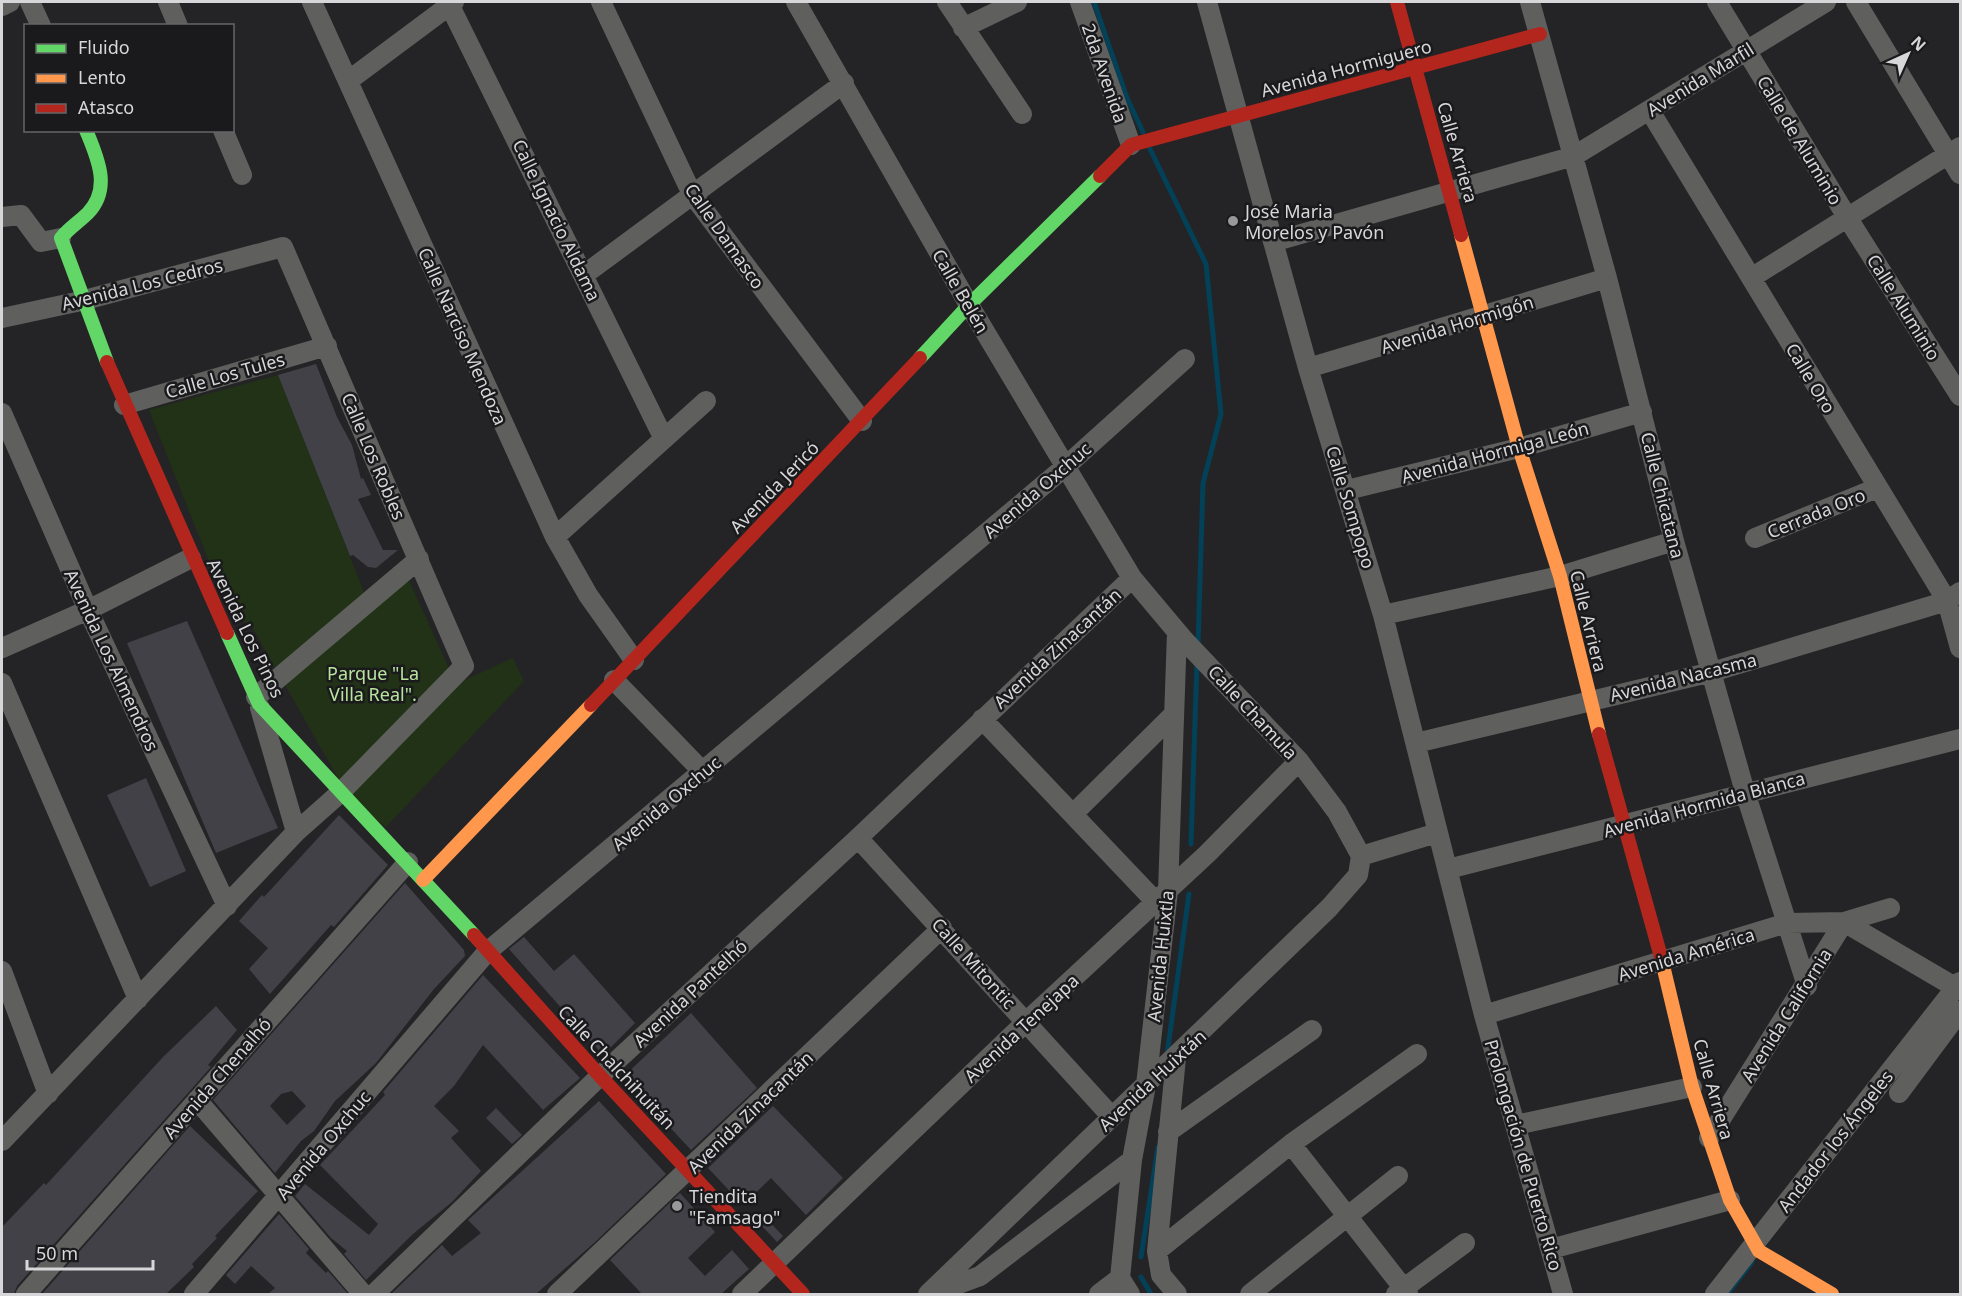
<svg xmlns="http://www.w3.org/2000/svg" width="1962" height="1296" viewBox="0 0 1962 1296" font-family="'Noto Sans',sans-serif">
<rect width="100%" height="100%" fill="#242426"/>
<path fill="#213216" d="M278,375L369,605L407,576L456,684L513,658L524,681L386,827L350,799L252,627L229,612L149,410Z"/>
<g fill="none" stroke-linecap="round" stroke-linejoin="round">
<path stroke="#034158" stroke-width="5" d="M1094,2L1127,98L1143,132
M1150,149L1206,264L1221,414L1203,483L1198,646
M1191,844L1197,661
M1167,1055L1189,894
M1141,1257L1158,1147
M1141,1277L1151,1294
M1727,1294L1752,1262"/>
</g>
<path fill="#424148" fill-rule="evenodd" d="M316,364L337,417L352,445L361,479L363,478L371,495L358,499L383,550H398L376,568L368,567L353,555L350,556L278,375Z
M187,621L278,828L216,853L127,643Z
M146,778L186,871L150,887L107,795Z
M339,815L388,865L334,927L331,925L270,994L249,969L268,948L239,921L262,895L264,897Z
M405,883L464,950L465,956L434,989L376,1063L335,1101L314,1131L301,1141L275,1173L213,1100ZM292,1091L306,1106L287,1125L270,1106L281,1094Z
M524,937L554,971L574,954L635,1023L603,1055L509,949Z
M483,975L580,1078L543,1110L483,1045L454,1086L434,1106L459,1131L451,1138L481,1171L452,1202L413,1234L366,1280L344,1254L347,1251L331,1238L295,1196L305,1184L369,1235L378,1224L320,1165L385,1095L383,1092Z
M216,1006L237,1030L208,1065L211,1067L17,1286L14,1294H2V1227L44,1183L46,1185L163,1057Z
M691,1013L757,1088L691,1150L623,1077Z
M599,1101L666,1174L594,1243L536,1294H391L442,1245L452,1256L481,1233L468,1220Z
M773,1106L843,1178L806,1215L771,1178L743,1205L708,1168Z
M496,1108L522,1135L512,1144L486,1118Z
M190,1126L258,1191L215,1236L217,1238L192,1264L194,1267L166,1294H42Z
M680,1193L715,1232L688,1258L705,1276L732,1250L749,1269L721,1294H642L610,1260Z
M279,1214L309,1249L306,1253L326,1273L328,1271L348,1294H268L275,1288L251,1266L235,1284L226,1275Z
M766,1218L783,1236L777,1242L760,1224Z"/>
<g fill="none" stroke-linecap="round" stroke-linejoin="round">
<path stroke="#5f5f5e" stroke-width="20" d="M30,2L41,26
M168,2L178,26
M312,2L555,537L588,595L634,660
M448,2L664,439
M601,2L692,194L862,421
M796,2L969,305L1132,578L1184,640L1299,761L1337,812L1361,856
M947,2L1022,114
M1080,2L1131,145
M1207,2L1308,368L1383,615L1484,1015L1563,1294
M1530,2L1607,278L1674,541L1745,792L1807,986
M1717,2L1847,217L1960,396
M1856,2L1960,174
M2,6L10,2
M963,28L1017,2
M348,81L454,2
M1650,111L1947,601L1960,648
M223,130L242,175
M2,217L21,215L41,242L61,238
M1273,242L1574,156L1826,2
M585,274L844,83
M1751,278L1960,147
M2,318L81,301L283,247L464,666L340,793L296,832L2,1141
M1308,368L1607,278
M124,405L327,346
M2,413L88,610L227,906
M1347,490L1519,448L1642,412
M555,537L706,401
M1755,538L1877,488
M1383,615L1560,576L1674,541
M2,648L88,610L191,558
M614,680L704,773
M2,683L138,999
M256,697L419,559
M260,708L296,832
M982,719L1156,902
M1416,743L1712,672L1947,601L1960,592
M1073,814L1173,715
M858,838L1112,1117
M1361,856L1437,833
M1448,869L1960,739
M2,971L48,1094
M1484,1015L1787,923L1844,922L1890,908
M1176,1058L1157,1251L1161,1275L1177,1294
M1899,1093L1960,1011
M197,1100L363,1294
M1516,1125L1692,1087
M1168,1132L1312,1030
M1709,1138L1844,922L1960,990
M1291,1144L1408,1294
M1551,1249L1730,1200
M1157,1251L1291,1144L1417,1054
M1120,1278L1132,1160L1146,1085L1168,891L1177,632
M1120,1278L1130,1294
M934,1293L980,1276L1132,1160
M26,1294L408,862
M194,1294L487,952L1065,467L1185,359
M374,1294L600,1076L858,838L1132,578
M557,1294L942,928
M742,1294L1027,1021L1207,854L1299,761
M928,1294L1329,908L1358,875L1361,856
M1099,1294L1120,1278
M1250,1294L1398,1176
M1396,1294L1465,1243
M1715,1294L1960,982"/>
<path stroke="#63d668" stroke-width="14" d="M86,130C97,157 112,188 88,213C79,222 69,228 61,238L107,362
M920,358L969,305L1100,176
M227,633L259,704L474,935"/>
<path stroke="#ff974d" stroke-width="14" d="M1461,235L1519,448L1560,576L1599,734
M423,880L591,705
M1661,957L1692,1087L1730,1200L1759,1251L1832,1294"/>
<path stroke="#b3261e" stroke-width="14" d="M1397,2L1461,235
M1100,176L1131,145L1540,34
M107,362L227,633
M591,705L920,358
M1599,734L1661,957
M474,935L600,1076L803,1294"/>
</g>
<g fill="#98989a" stroke="#1a1a1d" stroke-width="2">
<circle cx="1233" cy="221" r="6"/>
<circle cx="677" cy="1206" r="6"/>
</g>
<g text-anchor="middle" dominant-baseline="central" stroke-width="5" stroke-linejoin="round" paint-order="stroke">
<g font-size="18" fill="#d7d7d9" stroke="#1a1a1d">
<text transform="translate(1346 68) rotate(-15)">Avenida Hormiguero</text>
<text transform="translate(1105 73) rotate(71)">2da Avenida</text>
<text transform="translate(1700 79) rotate(-32)">Avenida Marfil</text>
<text transform="translate(1800 140) rotate(59)">Calle de Aluminio</text>
<text transform="translate(1458 152) rotate(74)">Calle Arriera</text>
<text transform="translate(557 220) rotate(64)">Calle Ignacio Aldama</text>
<text transform="translate(725 236) rotate(55)">Calle Damasco</text>
<text transform="translate(142 284) rotate(-14)">Avenida Los Cedros</text>
<text transform="translate(961 291) rotate(60)">Calle Belén</text>
<text transform="translate(1904 307) rotate(58)">Calle Aluminio</text>
<text transform="translate(1457 324) rotate(-17)">Avenida Hormigón</text>
<text transform="translate(463 336) rotate(66)">Calle Narciso Mendoza</text>
<text transform="translate(225 375) rotate(-16)">Calle Los Tules</text>
<text transform="translate(1811 378) rotate(59)">Calle Oro</text>
<text transform="translate(1495 452) rotate(-15)">Avenida Hormiga León</text>
<text transform="translate(374 456) rotate(67)">Calle Los Robles</text>
<text transform="translate(774 487) rotate(-46)">Avenida Jericó</text>
<text transform="translate(1037 490) rotate(-41)">Avenida Oxchuc</text>
<text transform="translate(1663 495) rotate(76)">Calle Chicatana</text>
<text transform="translate(1351 507) rotate(73)">Calle Sompopo</text>
<text transform="translate(1816 513) rotate(-22)">Cerrada Oro</text>
<text transform="translate(1589 621) rotate(76)">Calle Arriera</text>
<text transform="translate(246 628) rotate(64)">Avenida Los Pinos</text>
<text transform="translate(1057 648) rotate(-43)">Avenida Zinacantán</text>
<text transform="translate(112 660) rotate(65)">Avenida Los Almendros</text>
<text transform="translate(1683 677) rotate(-14)">Avenida Nacasma</text>
<text transform="translate(1253 712) rotate(47)">Calle Chamula</text>
<text transform="translate(666 803) rotate(-40)">Avenida Oxchuc</text>
<text transform="translate(1704 804) rotate(-15)">Avenida Hormida Blanca</text>
<text transform="translate(1686 954) rotate(-17)">Avenida América</text>
<text transform="translate(1160 956) rotate(-84)">Avenida Huixtla</text>
<text transform="translate(974 963) rotate(48)">Calle Mitontic</text>
<text transform="translate(690 993) rotate(-43)">Avenida Pantelhó</text>
<text transform="translate(1786 1015) rotate(-58)">Avenida California</text>
<text transform="translate(1021 1028) rotate(-43)">Avenida Tenejapa</text>
<text transform="translate(617 1067) rotate(47)">Calle Chalchihuitán</text>
<text transform="translate(217 1078) rotate(-49)">Avenida Chenalhó</text>
<text transform="translate(1152 1080) rotate(-43)">Avenida Huixtán</text>
<text transform="translate(1714 1089) rotate(74)">Calle Arriera</text>
<text transform="translate(750 1112) rotate(-44)">Avenida Zinacantán</text>
<text transform="translate(1835 1141) rotate(-52)">Andador los Ángeles</text>
<text transform="translate(323 1145) rotate(-50)">Avenida Oxchuc</text>
<text transform="translate(1524 1155) rotate(74)">Prolongación de Puerto Rico</text>
</g>
<g font-size="18" fill="#d7d7d9" stroke="#1a1a1d" text-anchor="start">
<text x="1245" y="211">José Maria<tspan x="1245" dy="21">Morelos y Pavón</tspan></text>
<text x="689" y="1196">Tiendita<tspan x="689" dy="21">"Famsago"</tspan></text>
</g>
<g font-size="18" fill="#b7e39d" stroke="#1a1a1d">
<text x="373" y="673">Parque "La<tspan x="373" dy="21">Villa Real".</tspan></text>
</g>
</g>
<rect width="1962" height="1296" fill="none" stroke="#d7d7d9" stroke-width="6"/>
<rect x="24" y="24" width="210" height="108" fill="#1a1a1d" stroke="#666668" stroke-width="1.5"/>
<rect x="36" y="44" width="30" height="9" fill="#63d668" stroke="#666668" stroke-width="1.5"/>
<text x="78" y="54" font-size="18" fill="#d7d7d9">Fluido</text>
<rect x="36" y="74" width="30" height="9" fill="#ff974d" stroke="#666668" stroke-width="1.5"/>
<text x="78" y="84" font-size="18" fill="#d7d7d9">Lento</text>
<rect x="36" y="104" width="30" height="9" fill="#b3261e" stroke="#666668" stroke-width="1.5"/>
<text x="78" y="114" font-size="18" fill="#d7d7d9">Atasco</text>
<g transform="translate(1908 54) rotate(45)" stroke="#1a1a1d" stroke-width="4.5" paint-order="stroke">
<path d="M0-4.5L10 22L0 15L-10 22Z" fill="#d7d7d9"/>
<text y="-9" font-size="16" font-weight="bold" text-anchor="middle" fill="#d7d7d9">N</text>
</g>
<path d="M27 1260v9h126v-9" fill="none" stroke="#d7d7d9" stroke-width="3"/>
<text x="36" y="1260" font-size="18" fill="#d7d7d9" stroke="#1a1a1d" stroke-width="4.5" paint-order="stroke">50 m</text>
</svg>
